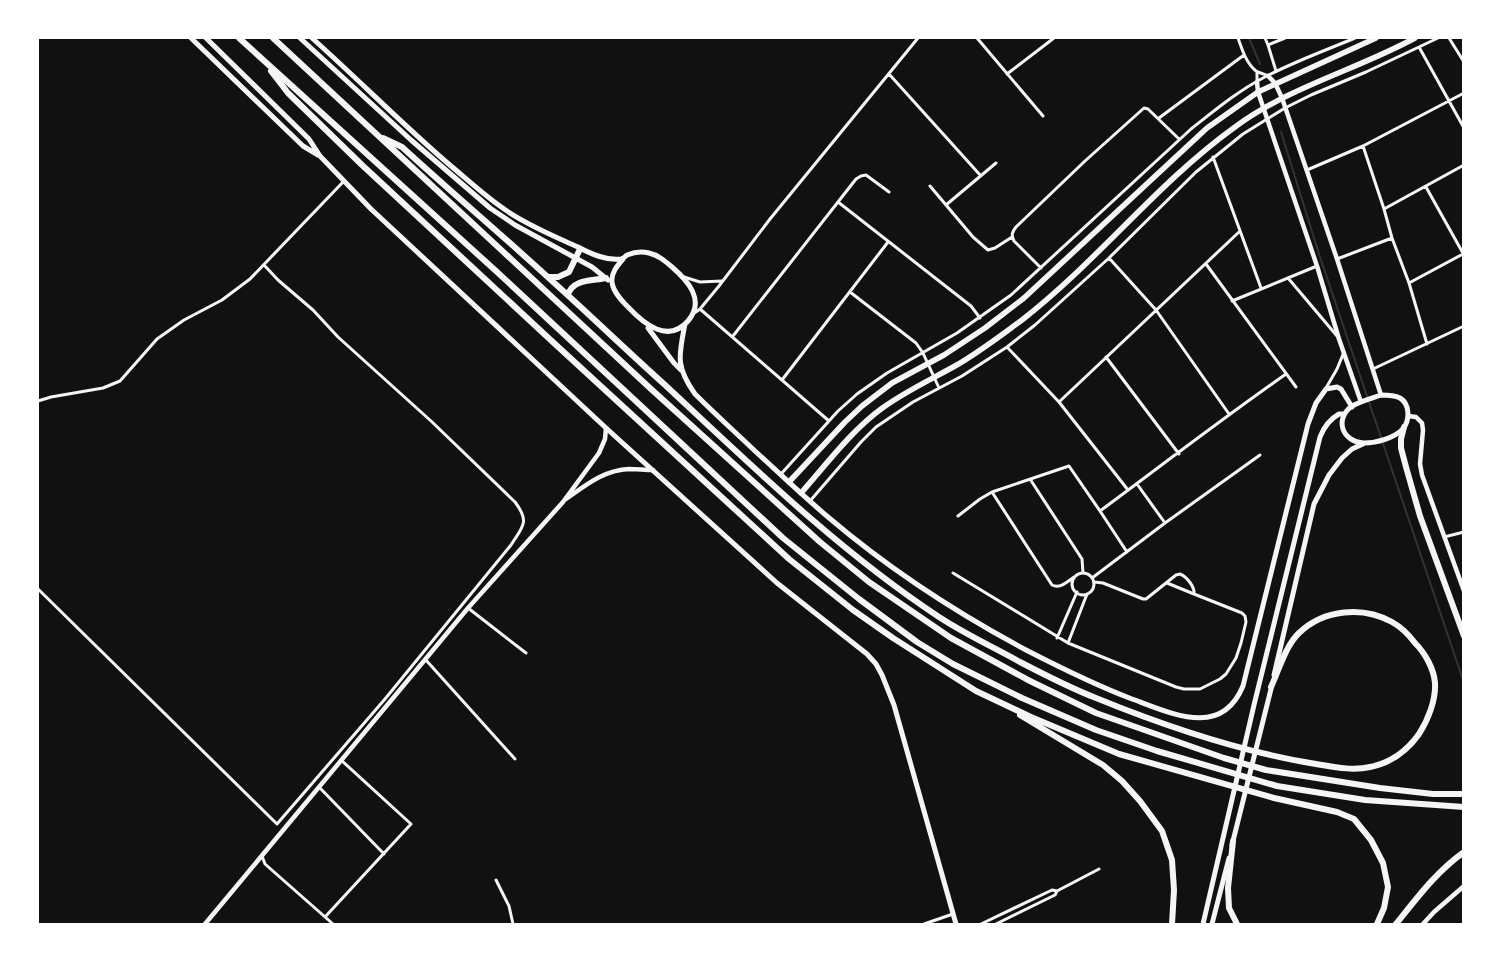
<svg xmlns="http://www.w3.org/2000/svg" width="1501" height="962" viewBox="0 0 1501 962" font-family="'Exo 2',sans-serif">
<rect width="100%" height="100%" fill="#111"/>
<g fill="none" stroke-linecap="round" stroke-linejoin="round">
<path stroke="#333" stroke-width="2" d="M1249,38L1260,64
M1281,132L1319,254
M1319,254L1464,683"/>
<path stroke="#f5f5f5" stroke-width="3" d="M977,38L1043,116
M1238,38C1242,49 1246,63 1256,71C1259,73 1265,74 1268,76
M1265,38L1268,45
M1449,38L1464,62
M1419,47L1464,128
M1276,71L1268,45L1285,38
M889,74L981,176
M1007,74L1054,38
M1257,82V72
M1159,118L1244,55
M1363,146L1384,209L1392,238L1409,283L1427,344
M1213,157L1261,288
M1307,170L1363,146L1464,93
M930,186L973,237L988,250L995,248L1012,237
M1426,187L1464,255
M838,202L971,306L980,318
M946,205L996,163
M1384,209L1464,165
M1109,258L1156,310L1229,414
M1337,259L1392,238
M1206,264L1296,387
M1041,268L1014,241C1011,235 1012,232 1016,227L1085,161L1144,108L1148,109L1179,139
M684,277L700,282L722,281
M1288,278L1337,336
M1409,283L1463,254
M850,292L916,343L923,353L939,388
M1232,301L1317,266
M700,309L829,421
M693,314L700,309L719,286L770,219L918,38
M733,336L856,179L861,176L866,175L889,192
M1007,347L1059,402L1128,490
M1106,357L1179,454
M1373,369L1464,326
M782,380L888,242
M1326,388L1337,369L1344,352
M38,401L51,397L103,388L120,381L157,339L184,320L222,300L250,279L344,181
M1059,402L1239,232
M781,474L838,411L857,394L887,373L957,333L1011,295L1191,129C1214,111 1238,91 1263,78C1293,62 1324,51 1355,38
M1030,479L1082,559L1083,573
M1137,484L1165,523L1260,455
M992,492L1052,585C1060,589 1067,582 1074,577
M810,501L861,442L876,427L913,402L962,376L1007,347L1035,325L1109,258L1196,172L1243,134L1285,108L1311,95L1366,72L1438,38
M1100,511L1127,552
M958,516L980,499L992,492L1069,466L1100,511C1162,465 1223,418 1286,374
M1444,537L1464,532
M953,573L1068,643L1176,687L1184,689H1200L1220,679L1226,674L1236,658L1241,643L1246,622L1245,616L1242,613L1194,594C1195,587 1187,577 1180,574L1176,575L1146,599H1143L1103,583L1094,582
M1072 584a11 11 0 1 1 22 0a11 11 0 1 1-22 0Z
M1092,578L1165,523
M1167,583L1194,594
M38,589L277,824L385,699L511,545C523,526 530,522 515,502L431,421L338,337L313,310L278,280L264,265
M468,608L526,653
M1057,638L1077,592
M1068,643L1087,594
M425,659L515,759
M319,787L384,854
M262,856L265,864L333,924
M496,880L509,906L513,924
M325,917L411,824L341,760
M924,924L953,914
M981,924L1052,890L1057,891
M996,924L1055,895L1057,891L1099,869"/>
<path stroke="#f5f5f5" stroke-width="4.5" d="M1268,76L1275,83L1282,98L1337,259L1381,395
M1257,82L1258,92L1317,266L1339,339L1361,402
M1408,416L1416,417L1422,423L1423,430L1420,464L1422,475L1464,591
M566,499C586,485 604,470 629,469C637,469 645,470 653,470
M205,924L468,608L563,502L599,453L605,439L606,428
M1423,924L1434,912L1464,886"/>
<path stroke="#f5f5f5" stroke-width="5" d="M191,38L303,146L318,155
M206,38L309,139L320,156L371,209L606,428L777,583L867,654L876,664L882,675L894,705L956,924
M300,38L411,140L490,208L515,225L592,267L608,280
M312,38C359,80 403,125 451,166C469,181 487,198 507,211C529,226 554,236 578,247C591,254 606,261 621,259C625,258 624,257 627,255C634,252 642,251 649,253C658,255 665,261 672,267C687,280 706,300 688,321C668,344 644,324 628,307C622,301 613,292 612,282C611,273 617,266 623,259
M685,324C679,355 675,366 695,394C714,413 735,432 755,451C779,473 803,496 828,517C889,569 955,612 1026,650C1061,668 1095,685 1132,699C1171,713 1221,739 1243,686L1308,424L1316,403L1326,389L1337,387L1341,389L1352,407
M648,328L674,363L681,370
M1381,395C1388,395 1394,395 1400,398C1410,404 1410,420 1403,429C1394,438 1377,443 1364,443C1342,442 1334,419 1352,406C1361,401 1372,398 1381,395Z
M1274,675L1314,504L1329,475L1342,458L1352,449L1365,443
M1232,845L1272,685
M1203,924L1254,705L1320,437C1324,427 1330,419 1339,414H1344
M1212,924L1229,858"/>
<path stroke="#f5f5f5" stroke-width="5.5" d="M789,482L845,422L862,406L892,383L944,355L985,328L1024,298L1207,128L1258,92L1376,38
M801,493C825,466 851,431 881,409C904,392 930,380 955,366C978,353 1000,336 1022,320C1098,261 1157,183 1235,127C1289,87 1356,70 1415,38"/>
<path stroke="#f5f5f5" stroke-width="6" d="M239,38L496,271L783,538L859,599L917,642L953,664L1022,698L1096,730L1157,751L1277,786L1365,800L1464,807
M273,38L651,389L820,542L869,582L951,638L1030,681L1096,713L1224,758L1266,770L1380,788L1433,794H1464
M271,71L288,93L362,165L555,344L789,559L853,610L893,638L976,691L1031,717L1119,754L1274,798L1337,812L1354,819L1371,840L1383,863L1388,887L1384,908L1377,924
M383,138L402,147C451,192 502,235 551,280C589,314 626,350 664,384C752,466 839,551 939,617C965,634 993,647 1020,662C1045,675 1070,688 1096,698C1167,727 1241,752 1316,764C1334,767 1352,771 1370,767C1390,763 1407,751 1419,734C1428,720 1436,700 1435,683C1434,669 1425,653 1415,643C1409,635 1401,627 1392,622C1363,606 1324,609 1299,633C1286,645 1279,670 1271,687
M549,277H558L569,272L580,249
M568,295C572,279 592,281 606,278
M1404,427L1401,439V448L1406,467L1420,516L1464,636
M1020,715L1103,765L1122,781L1140,801L1162,831L1172,860L1174,890L1172,924
M1233,841L1228,888L1229,908L1237,924
M1396,924C1417,898 1436,872 1464,852"/>
</g>
<rect width="1501" height="962" fill="none" stroke="#ffffff" stroke-width="78"/>
</svg>
